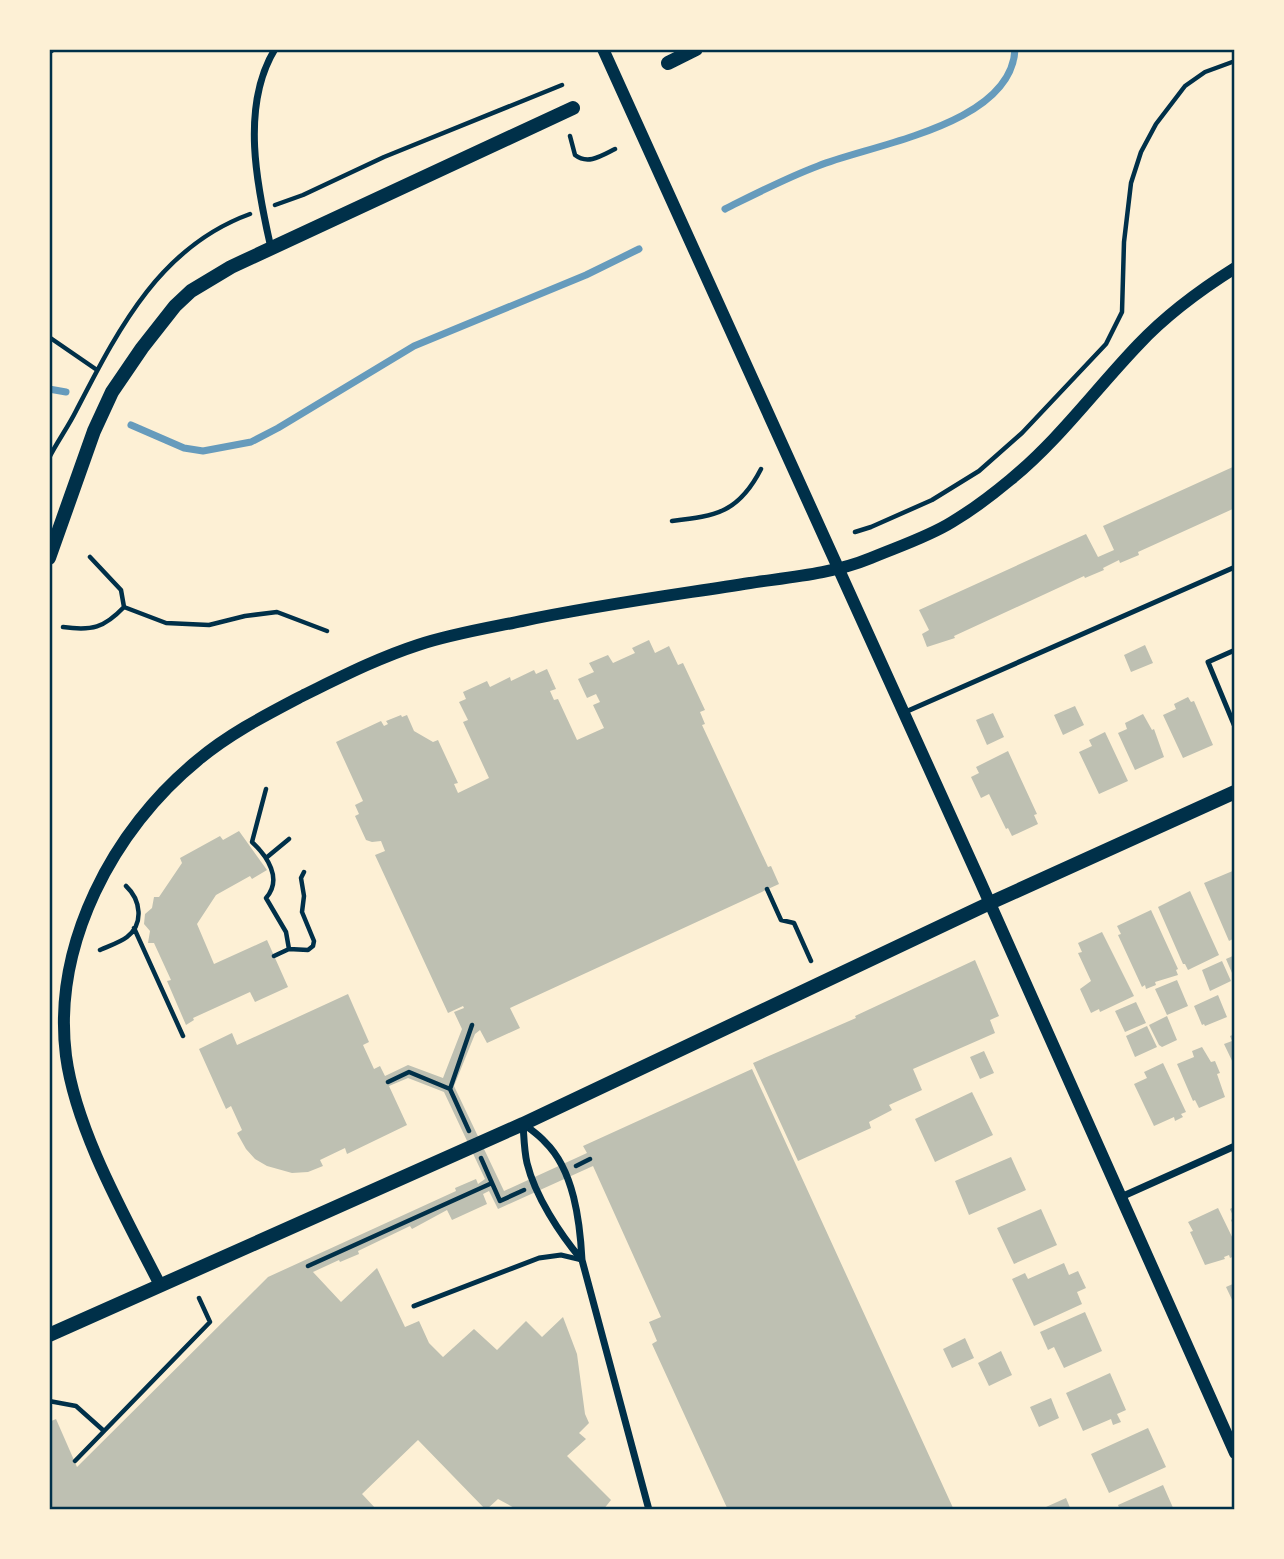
<svg xmlns="http://www.w3.org/2000/svg" width="1284" height="1559" viewBox="0 0 1284 1559" font-family="Lora,serif">
<rect width="100%" height="100%" fill="#fdf0d5"/>
<g fill="none" stroke-linecap="round" stroke-linejoin="round">
<path stroke="#669bbc" stroke-width="7" d="M725,209C755,194 786,178 818,166C873,144 1012,125 1015,49
M49,389L66,392
M131,425L184,448L203,451L251,442L278,428L414,346L586,275L639,249"/>
</g>
<path fill="#bec0b2" d="M1235,466V508L1138,552L1139,555L1120,563L1119,560L1103,568L1104,570L1085,578L1084,576L954,636L955,638L927,647L922,634L929,630L919,610L1086,534L1098,557L1114,550L1103,526Z
M649,640L655,653L669,646L678,665L683,663L705,710L700,712L705,724L702,725L768,867L771,866L779,884L510,1008L520,1028L487,1043L480,1030L475,1034L454,1086L504,1191L587,1153L583,1146L752,1069L954,1510H728L652,1344L657,1341L649,1322L661,1317L593,1166L498,1209L489,1191L483,1194L487,1204L452,1220L447,1210L412,1229L410,1226L358,1251L359,1254L340,1262L339,1260L313,1272L341,1302L377,1268L405,1327L419,1321L429,1343L443,1357L474,1329L497,1350L526,1321L542,1337L563,1317L577,1354L585,1414L589,1423L579,1433L586,1439L567,1456L611,1500L603,1510H518L498,1499L486,1510L418,1440L362,1494L377,1510H49V1422L56,1419L77,1467L268,1277L456,1191L455,1188L476,1179L478,1184L485,1179L444,1092L408,1078L389,1086L407,1125L347,1154L345,1148L320,1160L323,1166L308,1172L292,1173L267,1166L255,1159L246,1149L237,1133L242,1130L231,1106L226,1109L199,1049L232,1033L237,1045L348,994L369,1042L363,1045L374,1069L380,1066L385,1076L408,1065L443,1078L462,1029L454,1012L464,1008L463,1006L448,1013L375,855L385,851L381,841L372,842L366,840L355,816L359,814L355,805L363,801L336,742L381,721L384,726L388,724L386,721L401,715L402,717L407,715L414,731L433,742L438,740L458,783L454,784L458,793L489,778L463,722L468,720L459,702L466,699L463,692L487,681L490,687L510,677L511,681L534,670L536,674L547,669L556,689L550,691L554,700L558,699L577,740L604,728L593,705L600,702L596,694L587,698L578,679L594,672L589,663L608,655L613,663L635,653L632,648Z
M1145,645L1153,663L1131,672L1124,655Z
M1188,697L1191,702L1194,701L1213,745L1183,758L1163,715L1176,709L1174,704Z
M1075,706L1084,725L1063,735L1054,715Z
M993,713L1004,737L987,745L976,720Z
M1143,714L1152,730L1154,729L1164,757L1135,770L1118,733L1127,729L1125,723Z
M1105,732L1128,781L1099,794L1079,752L1092,746L1089,740Z
M1008,751L1037,814L1034,815L1038,824L1012,836L1008,828L1006,829L989,794L981,798L971,777L979,773L976,767Z
M239,831L267,870L252,879L250,876L216,895L197,924L214,964L267,940L288,987L255,1002L250,992L193,1018L194,1020L186,1025L167,981L171,980L154,943H148L150,931L144,924L145,914L152,908L154,897H159L182,863L180,858L220,836L223,840Z
M1235,870V938L1229,941L1204,883Z
M1190,891L1219,955L1188,970L1185,964H1183L1158,907Z
M1151,910L1178,969L1176,970L1178,975L1155,982L1156,985L1146,989L1145,985L1142,987L1118,935L1121,934L1117,926Z
M1102,932L1134,996L1100,1012L1099,1009L1091,1013L1080,989L1091,981L1078,953L1082,952L1078,943Z
M1235,955V980L1226,959Z
M975,960L999,1016L990,1020L995,1033L913,1069L922,1090L889,1105L892,1110L869,1122L871,1128L798,1161L753,1063L856,1018L855,1016Z
M1222,961L1231,981L1210,991L1202,970Z
M1177,980L1188,1006L1167,1015L1155,989Z
M1218,995L1227,1017L1205,1026L1204,1024L1202,1025L1194,1006Z
M1136,1002L1146,1023L1125,1032L1115,1011Z
M1167,1016L1177,1040L1162,1047L1159,1045L1149,1025Z
M1147,1026L1157,1047L1135,1057L1126,1036Z
M1235,1034V1067L1224,1044L1232,1041L1230,1036Z
M1202,1047L1211,1062L1215,1061L1220,1073L1217,1074L1225,1097L1199,1108L1195,1100L1193,1101L1177,1064L1194,1057L1192,1051Z
M984,1051L994,1073L980,1079L970,1057Z
M1163,1063L1186,1112L1181,1114L1183,1117L1175,1121L1174,1117L1154,1126L1134,1084L1147,1078L1144,1072Z
M972,1092L993,1135L935,1162L915,1119Z
M1011,1157L1026,1190L969,1215L955,1181Z
M1235,1206V1229L1231,1220L1234,1218L1230,1209Z
M1218,1208L1235,1243V1256L1230,1258L1229,1255L1224,1257L1225,1259L1205,1265L1190,1232L1193,1231L1188,1222Z
M1041,1209L1057,1245L1014,1264L997,1228Z
M1064,1263L1069,1275L1078,1271L1086,1288L1077,1292L1082,1304L1034,1326L1012,1279L1025,1273L1028,1279Z
M1235,1283V1306L1226,1287Z
M1085,1312L1102,1351L1064,1368L1054,1347L1048,1350L1040,1332Z
M965,1338L974,1358L952,1368L943,1349Z
M1001,1351L1012,1375L989,1386L978,1363Z
M1110,1373L1126,1410L1117,1414L1121,1422L1113,1425L1111,1419L1083,1431L1066,1393Z
M1051,1398L1059,1418L1039,1427L1030,1407Z
M1148,1428L1166,1467L1109,1493L1091,1454Z
M1163,1485L1174,1510H1120L1118,1505Z
M1066,1498L1071,1510H1047L1046,1507Z"/>
<g fill="none" stroke-linecap="round" stroke-linejoin="round">
<path stroke="#003049" stroke-width="4.5" d="M570,136L575,155C588,165 601,156 615,149
M275,205L303,195L384,157L562,85
M49,337L97,370
M49,458C57,442 68,427 76,411C118,330 159,247 250,214
M672,521C717,516 739,512 761,469
M855,532L871,527L932,500L979,471L1022,433L1106,344L1122,312L1124,242L1131,183L1141,152L1156,124L1185,86L1205,72L1235,61
M124,607L166,623L209,625L245,616L277,612L327,631
M63,627C92,631 104,628 124,607L121,590L90,557
M266,789L252,842C267,856 283,879 266,898L286,932L289,949
M266,858L289,839
M767,889L781,920L794,923L811,961
M134,928L183,1036
M100,950C108,946 119,943 127,937C144,924 141,900 126,886
M274,956L289,949L308,950L313,946L314,941L302,912L304,896L301,878L304,872
M388,1082L409,1072L450,1089
M469,1131L450,1089L472,1025
M481,1158L492,1183
M576,1166L590,1159
M308,1266L492,1183L500,1201L524,1190
M49,1401L76,1406L104,1431
M75,1461L210,1322L199,1298"/>
<path stroke="#003049" stroke-width="5" d="M1235,650L1208,662L1235,727
M903,713L1235,567
M414,1306L539,1258L561,1255L582,1260"/>
<path stroke="#003049" stroke-width="7" d="M49,51L52,49
M271,248C257,187 240,106 275,49
M523,1124C524,1137 524,1150 527,1163C535,1196 560,1234 581,1259
M524,1124C531,1130 539,1135 545,1142C574,1170 580,1222 582,1260L649,1510
M1121,1197L1235,1146"/>
<path stroke="#003049" stroke-width="12" d="M603,49L980,881L1235,1453
M160,1285C126,1218 76,1131 66,1056C52,945 113,829 198,760C230,733 268,714 304,695C341,677 378,658 418,645C451,634 488,628 522,621C597,605 674,595 750,583C791,577 832,574 871,558C897,547 928,537 952,522C972,510 992,495 1010,480C1058,441 1095,390 1138,345C1167,314 1200,290 1235,268"/>
<path stroke="#003049" stroke-width="14" d="M668,63L696,49
M49,558L94,431L112,392L142,348L175,306L191,291L231,267L573,108
M49,1335L523,1124L990,903L1235,792"/>
</g>
<rect width="1284" height="1559" fill="none" stroke="#fdf0d5" stroke-width="102"/>
<rect x="51" y="51" width="1182" height="1457" fill="none" stroke="#003049" stroke-width="2.5"/>
</svg>
